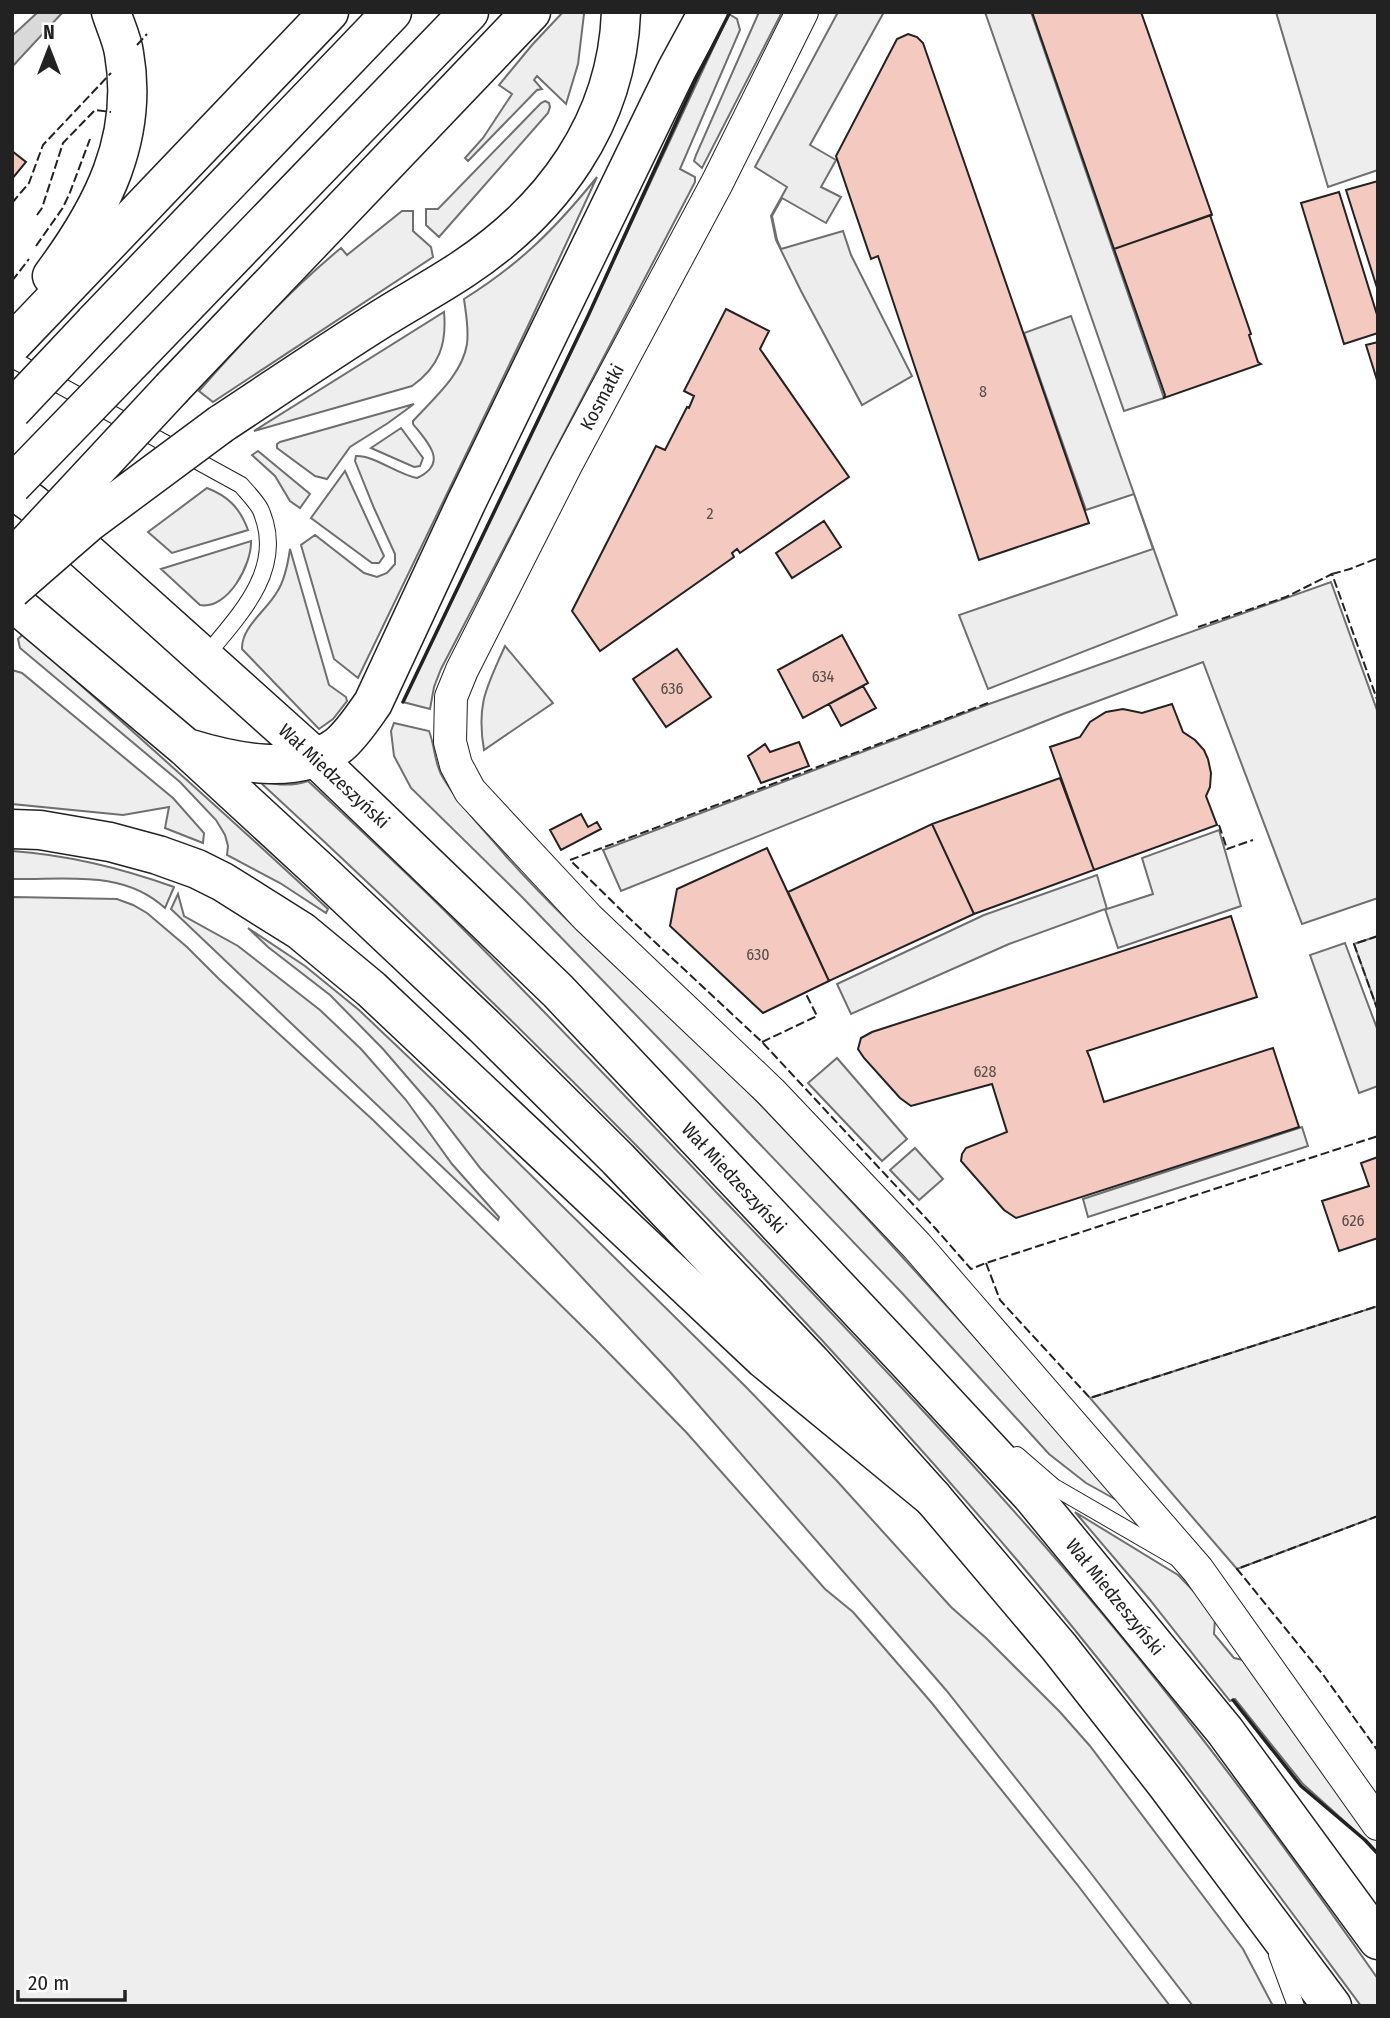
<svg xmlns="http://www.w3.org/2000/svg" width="1390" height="2018" viewBox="0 0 1390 2018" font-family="'Fira Sans Condensed',sans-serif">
<rect width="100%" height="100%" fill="#fff"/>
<path fill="#eee" stroke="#6f6f6f" stroke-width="2" d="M563,12H583L584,14L578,64L566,104L537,76L534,80L542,89L537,90L468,161L465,158L483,138L512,94L499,85L532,45Z
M759,12H782L702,168L694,161L696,155Z
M1276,12H1378V170L1328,187Z
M729,14L737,19L740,30L680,169L695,177V182L441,669L434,687L430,709L403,702L588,316Z
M545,101L549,103L550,107L548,113L439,237L426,225V209H438L541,103Z
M597,177L527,328L358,678L334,659L301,545L315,535L364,573L377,577L387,573L395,564V554L374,508L355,461L356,456C374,455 398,475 417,478C449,463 428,443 413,424V421C433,399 462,375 467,344C469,329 466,314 464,299C520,264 556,228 597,177Z
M402,211H413V231L431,247L433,257L213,402L199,391C244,340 289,291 341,248L347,255Z
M444,312C447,344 439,367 412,386L254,431Z
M414,404L388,423L350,447L327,479L315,476L277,448V444L280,442Z
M401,428L423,458L420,466L414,467L371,448Z
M258,451L310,494L300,508L290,501L275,476L252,455Z
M345,471L384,556L379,563H372L311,518Z
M207,488C228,496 240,508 248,530L172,553L148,532Z
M251,541C252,564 228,610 200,605L161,569Z
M290,549L329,685L346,697L347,701L333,719L319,729L242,649C241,627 267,610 277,592C285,580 288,563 290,549Z
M23,634C126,725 228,816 328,909L326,913L280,883L227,855L228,846L225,835L216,820L180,782L20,648L18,639Z
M505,646L553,703L484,750C476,703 487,687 505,646Z
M12,670L22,673L173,798L204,833L203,843L165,828L169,807L123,815L12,804Z
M394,723L429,731C435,746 434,762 442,776C459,805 483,829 505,855C582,942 674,1015 755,1099C881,1230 1001,1367 1122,1503L1086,1483L1049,1454L902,1293L692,1073L521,896L411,788L394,756L391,731Z
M261,781C276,785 294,786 308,781C357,827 407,873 455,921C544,1010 631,1102 718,1194C843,1325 968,1455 1085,1593C1189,1716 1285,1846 1378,1979V2006H1361C1249,1855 1138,1703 1017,1560C782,1284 527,1028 261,783Z
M12,851C69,855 121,868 174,887L165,908C123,869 65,880 12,879Z
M178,894L184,916L238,946L320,1010L361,1049L406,1100L452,1164L499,1217L498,1220L171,909Z
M14,897L117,899L133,905L147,913L187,947L219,979L373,1120L596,1340L686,1432L825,1589L853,1612L931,1702L1076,1883L1170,2006H12V899Z
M248,928L305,966L359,1010L483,1128L745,1386L837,1481L951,1607L986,1638L1060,1712L1090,1746L1243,1949L1273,2006H1193L1090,1872L946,1690L670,1372L481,1169L433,1107L383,1049L330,995L268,947Z
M1378,936V1011L1354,944Z
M1378,1306V1516L1237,1569L1090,1398Z
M1075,1512L1178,1575L1209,1607L1215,1619L1214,1634L1234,1658L1248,1661L1378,1829V1854L1353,1829L1303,1784L1235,1699L1230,1701L1150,1600Z"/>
<path fill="#ededed" stroke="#6f6f6f" stroke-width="2" d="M838,12H884L810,145L836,160L821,187L841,197L826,223L782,198L772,216L777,240L781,249L843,231L851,255L912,376L862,405L801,291L776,240L771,216L787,187L755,167Z
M985,12H1031L1164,398L1124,411Z
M1071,316L1177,615L988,689L959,615L1153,549L1134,494L1086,510L1024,333Z
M1331,582L1378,713V898L1302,924L1203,662L1063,714L621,891L603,850L989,704Z
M1219,830L1241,906L1118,948L1105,909L1009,944L851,1014L837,984L984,915L1097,875L1107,909L1153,894L1142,858Z
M1345,943L1378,1031V1086L1359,1093L1310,955Z
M837,1058L907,1139L882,1161L808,1083Z
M1302,1127L1308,1146L1088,1217L1083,1199Z
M915,1148L943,1179L919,1200L890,1170Z"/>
<path fill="#d9d9d9" stroke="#6f6f6f" stroke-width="2" d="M38,12H63L12,67V36Z"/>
<path fill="#f3c9c0" stroke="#222" stroke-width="2" d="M1032,12H1141L1212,215L1114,249Z
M908,34L917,37L923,43L1089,523L979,560L878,256L871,259L836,156L897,39Z
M12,151L26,162L12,179Z
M1378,181V291L1346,190Z
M1339,192L1378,318V333L1344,344L1301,203Z
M1210,215L1251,334L1249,335L1258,362L1261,364L1164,398L1165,395L1114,249Z
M726,309L769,331L760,349L849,477L740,553L737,549L732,553L734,557L600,651L572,611L656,446L665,450L687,407L689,408L694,396L684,391Z
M1378,342V380H1377L1366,345Z
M824,521L841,547L792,578L776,553Z
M842,635L868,683L803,718L778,670Z
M677,649L711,697L666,727L633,679Z
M863,686L876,708L841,726L829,704Z
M1172,704L1183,732L1195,740L1204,750L1208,759L1211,773L1210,787L1206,796L1217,825L1094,870L1050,747L1080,737L1090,722L1106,712L1123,709L1142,713Z
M799,742L809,766L761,783L748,756L765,744L770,752Z
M1060,778L1094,870L974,914L932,824Z
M581,814L588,827L597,822L601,829L561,850L550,830Z
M932,824L974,914L829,981L788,892Z
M767,848L829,981L763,1013L670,926L677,889Z
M1231,916L1257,997L1087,1051L1090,1058L1104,1102L1273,1048L1299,1127L1016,1218L1004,1210L961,1161L962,1154L966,1148L1007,1132L992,1084L911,1106L900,1098L864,1058L858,1049L861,1038L872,1032Z
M1378,1157V1238L1339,1251L1322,1201L1369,1186L1361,1163Z"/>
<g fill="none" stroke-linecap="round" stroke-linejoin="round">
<defs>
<path id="lane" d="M12,359L241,485C247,492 254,499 259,507C262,511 263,517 265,522C280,576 236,618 205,657
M1017,1455L1054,1487L1175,1557
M1277,1955L1296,2006"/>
<path id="street" d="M802,12L717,183L566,465L462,670L451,697L450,742L456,765L470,791L588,918L771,1092L917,1246L962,1298L1198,1570L1378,1824"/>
<path id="secondary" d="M12,489L33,504L316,758L558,991L906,1360L1032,1496L1225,1731L1378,1940
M12,601L185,747L324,875L484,1026L618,1159L811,1362L933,1498L1059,1647L1164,1781L1332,2006
M187,748C233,762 297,777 339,745C353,733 363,717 373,703L466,503L677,69L708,12"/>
<path id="primary" d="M52,276C102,209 139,138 124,53C122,39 115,25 111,12
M94,323L392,12
M12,344L329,12
M136,357L469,12
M173,387L531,12
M221,424C274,389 327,353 381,319C408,302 436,287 463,269C552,210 617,123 621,12
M12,829L40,830L110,842L158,855L197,869L223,882L301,931L371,989L764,1359L933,1498"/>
</defs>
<use href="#lane" stroke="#222" stroke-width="18"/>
<use href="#street" stroke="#222" stroke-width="34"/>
<use href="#secondary" stroke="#222" stroke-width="41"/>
<use href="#primary" stroke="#222" stroke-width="41"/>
<use href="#lane" stroke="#fff" stroke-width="16"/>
<use href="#street" stroke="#fff" stroke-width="32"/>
<use href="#secondary" stroke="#fff" stroke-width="38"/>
<use href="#primary" stroke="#fff" stroke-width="38"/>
<defs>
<path id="primary-bridge" d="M12,410L94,323
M12,485L136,357
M12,560L173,387
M12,589L89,522L221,424"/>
</defs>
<use href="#primary-bridge" stroke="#222" stroke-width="41" stroke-linecap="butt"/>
<use href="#primary-bridge" stroke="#fff" stroke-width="38"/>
<path stroke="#222" stroke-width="2" stroke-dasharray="9 3.5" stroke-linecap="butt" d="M137,45L147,34
M12,203L29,183L43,145L111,73
M37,215L42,208L63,143L95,110L111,112
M36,246L62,209L69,195L90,139
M12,281L29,259
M1332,574L1350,569L1378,558
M1198,627L1286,597L1332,574L1378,702
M988,703L570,860L627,916L762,1042L935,1228L971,1269L986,1263L1378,1136
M1219,825L1227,849L1253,840
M1378,936L1354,944L1378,1011
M762,1042L817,1016L805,992
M986,1263L1000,1300L1090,1398L1378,1306
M1378,1516L1237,1569L1324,1676L1378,1751"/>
<path stroke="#222" stroke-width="3.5" d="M403,702L588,316L696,79L730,12
M1233,1700L1301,1786L1365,1840L1378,1854"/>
</g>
<g text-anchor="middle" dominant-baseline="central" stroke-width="5" stroke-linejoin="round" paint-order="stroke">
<g font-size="16" fill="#564c4a">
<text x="983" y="391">8</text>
<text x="710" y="513">2</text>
<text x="823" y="676">634</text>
<text x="672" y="688">636</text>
<text x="758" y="954">630</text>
<text x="985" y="1071">628</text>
<text x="1353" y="1220">626</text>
</g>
<g font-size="19" fill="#222" stroke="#fff">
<text transform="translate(602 397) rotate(-62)">Kosmatki</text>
<text transform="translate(334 776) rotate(43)">Wał Miedzeszyński</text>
<text transform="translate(734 1178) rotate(47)">Wał Miedzeszyński</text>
<text transform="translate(1115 1597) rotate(51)">Wał Miedzeszyński</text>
</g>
</g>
<rect width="1390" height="2018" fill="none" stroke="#222222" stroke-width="28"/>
<g transform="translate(49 49)" stroke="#ffffff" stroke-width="5" paint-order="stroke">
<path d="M0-5L12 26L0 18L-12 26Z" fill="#222222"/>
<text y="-10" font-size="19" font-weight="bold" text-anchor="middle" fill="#222222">N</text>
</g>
<path d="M18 1990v10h107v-10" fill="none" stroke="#222222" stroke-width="3.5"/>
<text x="28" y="1990" font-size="21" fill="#222222" stroke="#ffffff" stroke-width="5" paint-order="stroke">20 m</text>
</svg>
